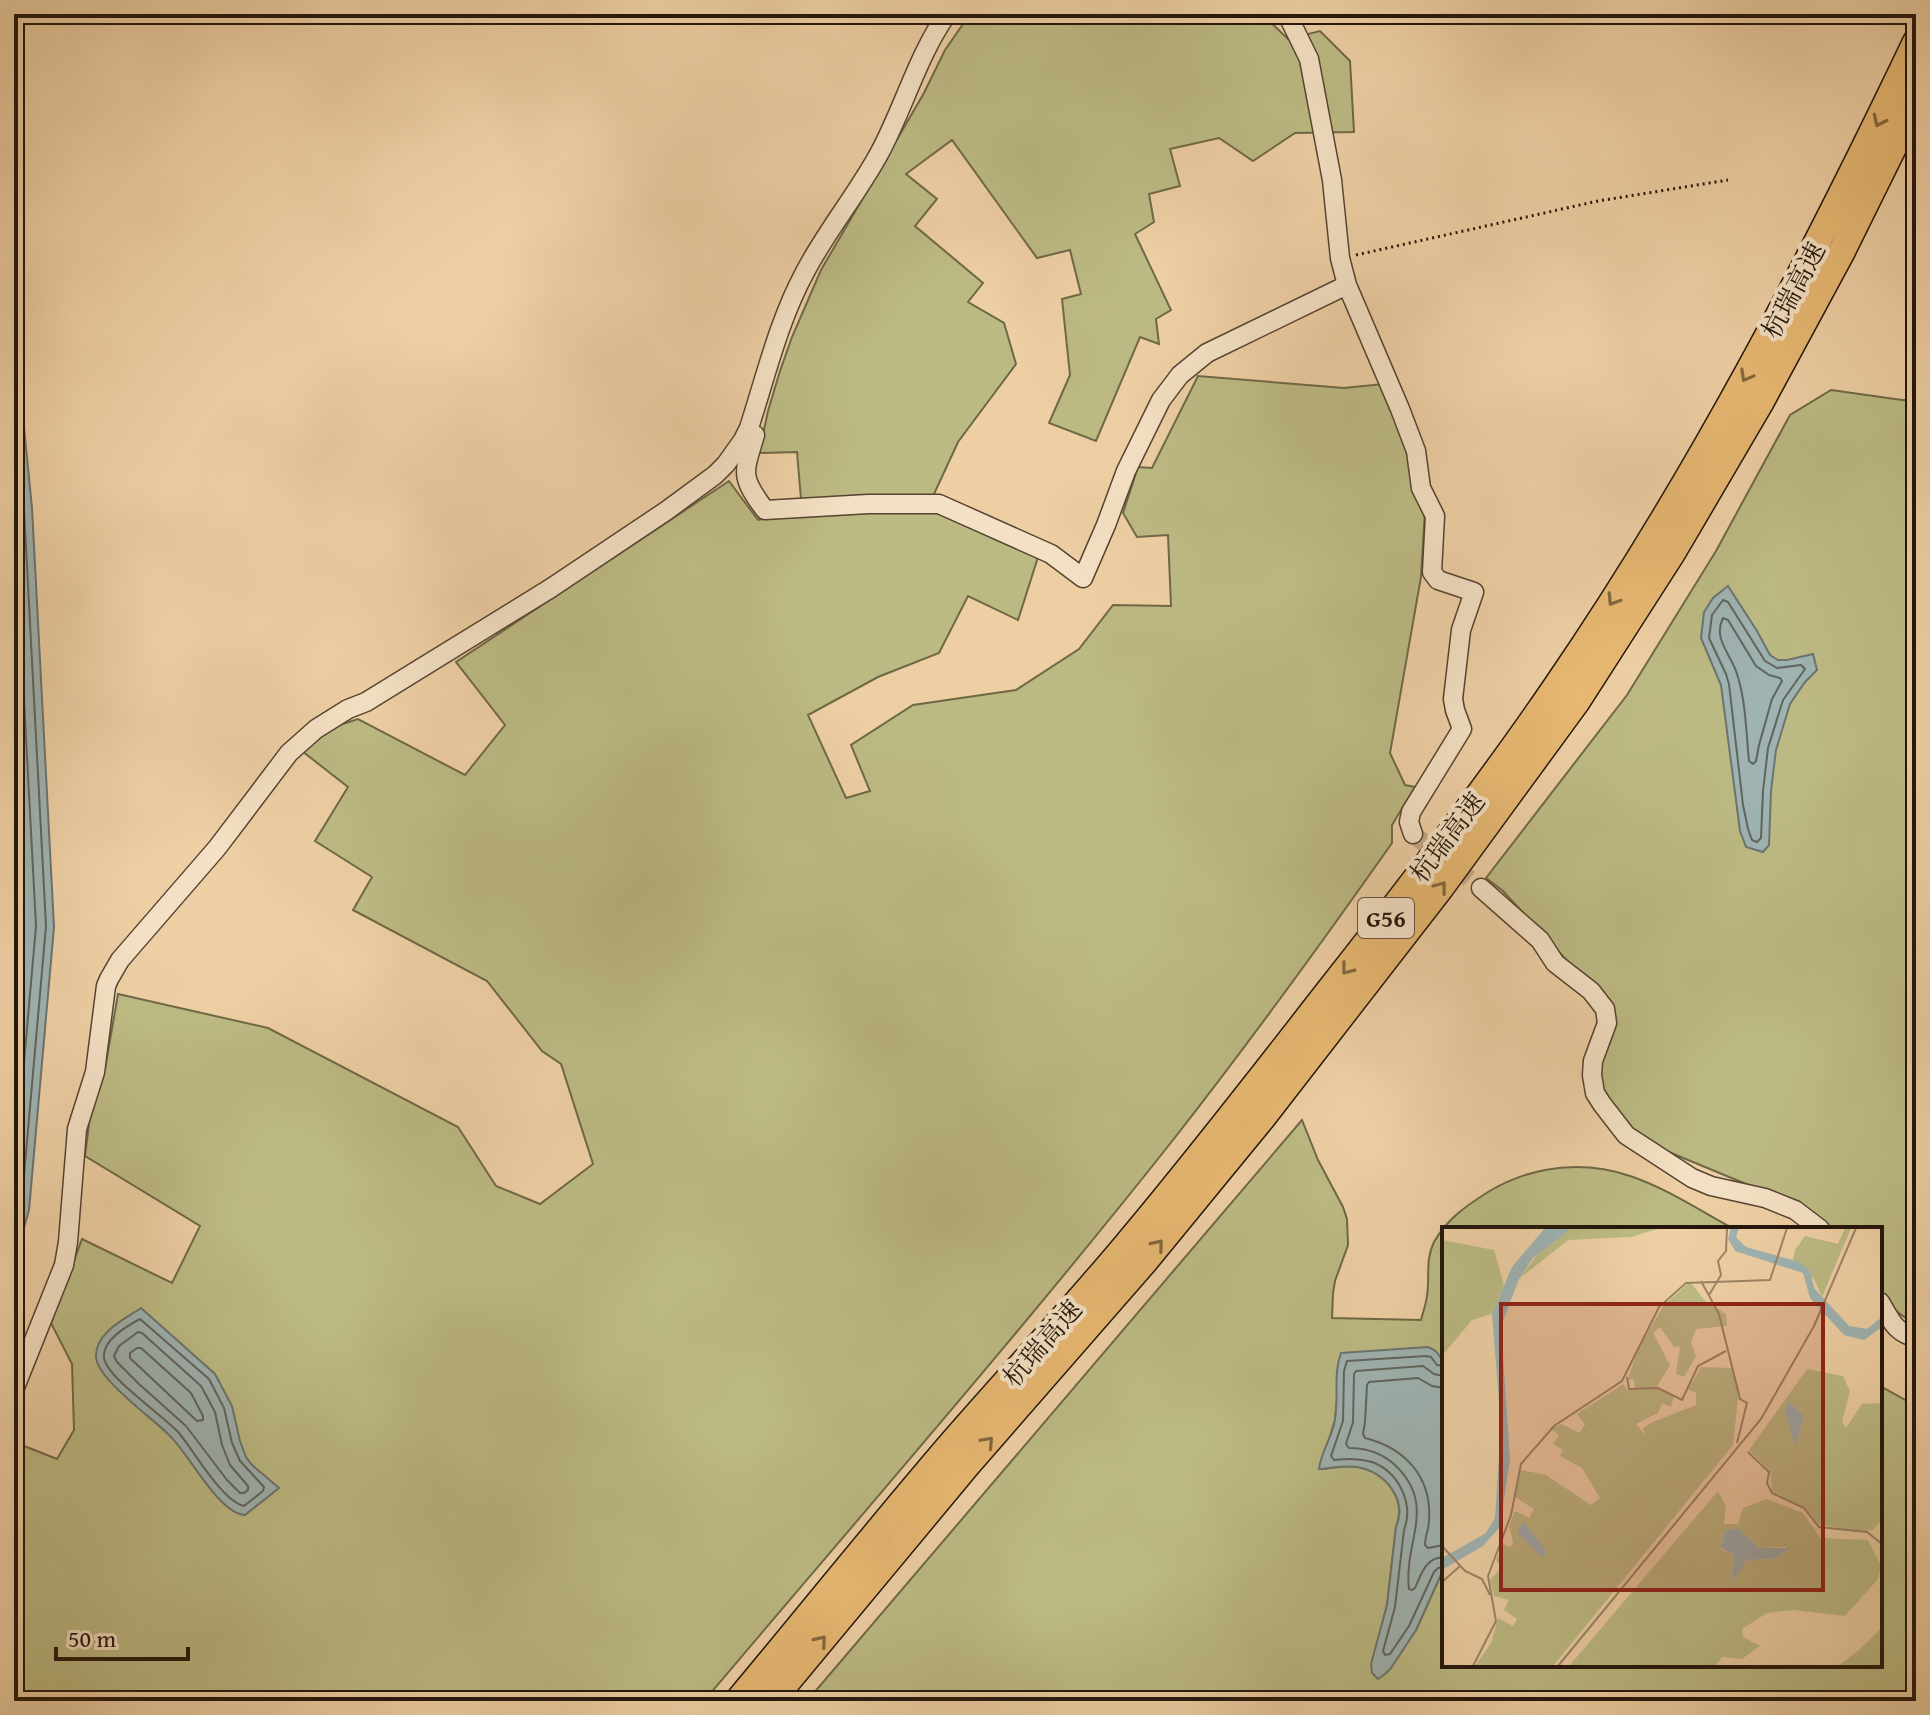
<svg xmlns="http://www.w3.org/2000/svg" width="1930" height="1715" viewBox="0 0 1930 1715" font-family="'Gentium Book Plus','Noto Serif SC',serif">
<rect width="100%" height="100%" fill="#eecfa4"/>
<filter id="stains"><feTurbulence type="fractalNoise" baseFrequency=".0025" numOctaves="4"/><feColorMatrix values="0 0 0 0 .2 0 0 0 0 .09 0 0 0 0 .02 0 0 0 .5 -.17"/></filter>
<radialGradient id="worn" r=".72"><stop offset=".6" stop-color="#630" stop-opacity="0"/><stop offset="1" stop-color="#630" stop-opacity=".3"/></radialGradient>
<path fill="#bcba83" stroke="#6f6847" stroke-width="2" d="M970,14H1262L1288,39L1320,31L1350,61L1354,132L1295,133L1253,161L1219,138L1170,149L1180,186L1149,194L1154,222L1135,234L1171,310L1156,319L1159,344L1140,337L1096,441L1049,423L1070,375L1062,299L1081,294L1070,250L1037,258L952,140L906,174L937,199L915,226L983,283L968,302L1004,323L1016,364L958,442L928,507L1039,554L1018,620L968,596L939,653L878,677L808,715L846,798L870,791L851,745L913,705L1016,690L1079,649L1113,605L1171,606L1168,535L1137,537L1123,513L1138,467L1152,468L1198,376L1344,388L1383,384L1403,426L1425,510L1421,577L1390,753L1405,785L1415,787L1392,825V843C1321,944 1249,1043 1173,1140C1022,1331 861,1515 704,1701H14V1442L57,1459L74,1430L72,1364L51,1323L82,1239L172,1283L200,1226L85,1156L90,1116L105,1069L118,994L268,1028L458,1127L496,1186L540,1204L593,1164L561,1064L542,1051L487,981L353,910L372,877L315,841L348,787L302,751L330,728L358,719L465,775L505,725L456,662L729,481L758,520L802,511L797,452L759,453L768,411L780,371L792,337L821,270L924,93L945,50Z
M1831,390L1902,400H1916V1323C1903,1318 1883,1303 1880,1288C1877,1274 1880,1244 1880,1229H1827L1782,1196L1746,1184L1664,1150L1642,1137L1624,1120L1602,1089L1600,1064L1612,1028L1571,965L1503,891L1486,878L1627,695L1716,551L1790,415Z
M1302,1120L1318,1160L1343,1207L1347,1219L1348,1245L1335,1281L1333,1293L1332,1318L1421,1320C1423,1312 1426,1304 1427,1296C1430,1278 1425,1260 1434,1242C1447,1219 1466,1206 1488,1192C1506,1181 1524,1174 1545,1170C1621,1156 1670,1194 1734,1229H1444V1369L1443,1363L1337,1398L1335,1420L1320,1469C1332,1468 1346,1465 1358,1467C1386,1472 1407,1499 1396,1527L1387,1605L1381,1632L1416,1630L1444,1568V1665H1880V1386L1916,1406V1701H807Z"/>
<path fill="#9eb3b2" stroke="#6c746f" stroke-width="2" d="M14,327L32,508L54,927L29,1210L14,1262Z
M1728,586L1757,631L1770,655L1778,660H1787L1813,654L1817,670L1805,682L1790,704L1776,750L1771,791L1769,845L1763,852L1746,847L1740,831L1721,685L1701,638L1704,612L1713,598Z
M141,1308L215,1374L232,1406L240,1441L246,1457L252,1465L279,1488L245,1515C219,1514 189,1454 170,1436C153,1418 96,1379 96,1356C96,1332 125,1319 141,1308Z
M1428,1347C1438,1351 1442,1357 1444,1369V1568L1416,1630L1391,1668L1385,1674L1378,1679L1372,1673L1371,1664L1387,1605L1396,1527C1408,1499 1385,1472 1357,1467C1345,1465 1331,1468 1319,1469C1321,1451 1333,1436 1335,1419C1339,1397 1333,1374 1341,1353Z"/>
<g fill="none" stroke-linecap="round" stroke-linejoin="round">
<path stroke="#60645e" stroke-width="2" d="M14,408L24,509L46,926L21,1209L14,1234
M14,511L36,926L14,1176
M1723,600L1728,602L1765,661L1777,668L1801,665L1805,669L1783,700L1768,748L1763,791L1761,838L1757,842L1752,840L1748,829L1743,805L1729,684L1726,674L1709,638L1712,615Z
M1723,618L1728,620L1756,666L1769,675L1780,678L1782,681L1772,699L1759,745L1756,761L1753,764L1749,761C1746,732 1746,699 1736,671C1729,652 1713,638 1723,618Z
M14,740L24,926L14,1037
M140,1319L209,1379L224,1408L232,1443L240,1461L264,1487L263,1491L244,1506C222,1501 194,1451 179,1433C164,1416 107,1378 104,1358C102,1340 127,1326 140,1319Z
M138,1332L142,1333L201,1386L215,1412L222,1445L230,1465L248,1486V1490L244,1493H240L227,1480L186,1426L139,1384L117,1362L114,1356L119,1346Z
M137,1348H141L191,1393L203,1416V1420L197,1421L130,1358V1353Z
M1444,1366L1437,1365L1431,1357L1426,1356L1347,1361L1344,1371L1343,1421L1331,1456L1334,1460C1347,1459 1359,1458 1372,1462C1399,1472 1414,1504 1404,1530L1395,1607L1383,1651L1385,1655L1390,1654L1409,1626L1434,1572L1438,1568L1444,1567
M1444,1376L1434,1374L1423,1366L1356,1371L1354,1374L1353,1422L1346,1444L1349,1448C1366,1448 1383,1454 1395,1465C1438,1506 1403,1542 1409,1589L1412,1590L1415,1588C1422,1573 1425,1558 1444,1557
M1444,1388L1432,1386L1418,1378L1369,1382L1367,1385L1365,1422L1363,1434L1365,1438C1405,1448 1432,1477 1429,1520C1429,1529 1425,1536 1425,1545L1428,1548L1444,1545"/>
<path stroke="#c5aa85" stroke-width="18" stroke-dasharray="18 9" stroke-linecap="butt" d="M1413,834L1481,888"/>
<defs>
<path id="minor" d="M1287,14L1309,59L1332,180L1340,258L1347,285L1400,409L1416,451L1421,488L1435,516L1432,572L1438,580L1474,592L1461,630L1453,699L1455,710L1462,729L1411,812L1409,822L1413,834
M755,435C744,473 739,475 765,510L868,504H939L1051,554L1083,578L1106,525L1126,471L1161,400L1180,375L1207,353L1347,285
M1481,888L1540,940L1555,963L1591,991L1605,1009L1607,1023L1593,1061L1592,1075L1595,1093L1602,1104L1626,1135L1692,1178L1711,1186L1765,1198L1795,1210L1820,1229
M1880,1302C1891,1320 1894,1332 1916,1338
M14,1390L64,1265L68,1242L77,1129L95,1072L106,986L109,979L120,960L217,848L289,753L316,729L348,709L366,702L551,588L666,511L715,475L726,464L743,440L749,428C766,375 779,320 805,272C827,230 858,193 880,152C904,107 918,55 947,14"/>
<path id="highway" d="M738,1701C808,1617 877,1531 948,1448C1006,1381 1067,1316 1124,1248C1195,1164 1262,1077 1329,991C1407,892 1485,791 1556,687C1696,483 1810,264 1916,42
M771,1701L967,1465L1144,1262L1262,1118L1441,887L1577,701L1672,553L1760,403L1842,251L1916,101"/>
</defs>
<use href="#minor" stroke="#554431" stroke-width="21"/>
<use href="#highway" stroke="#22160b" stroke-width="29"/>
<path stroke="#22160b" stroke-width="3" stroke-dasharray="2 4" stroke-linecap="butt" d="M1356,255L1598,201L1728,180"/>
<use href="#minor" stroke="#f4e0c4" stroke-width="18"/>
<use href="#highway" stroke="#e7b872" stroke-width="26"/>
</g>
<defs><path id="oneway-chevron" d="M-2-3.5L2.5 0L-2 3.5" fill="none" stroke-width="1.6" stroke-linecap="round" stroke-linejoin="round" transform="scale(2)"/></defs>
<g stroke="#84673e">
<use href="#oneway-chevron" transform="translate(1879 121) rotate(115)"/>
<use href="#oneway-chevron" transform="translate(1746 376) rotate(119)"/>
<use href="#oneway-chevron" transform="translate(1613 600) rotate(122)"/>
<use href="#oneway-chevron" transform="translate(1441 887) rotate(-53)"/>
<use href="#oneway-chevron" transform="translate(1347 969) rotate(128)"/>
<use href="#oneway-chevron" transform="translate(1158 1245) rotate(-50)"/>
<use href="#oneway-chevron" transform="translate(988 1442) rotate(-48)"/>
<use href="#oneway-chevron" transform="translate(821 1641) rotate(-50)"/>
</g>
<g text-anchor="middle" dominant-baseline="central" stroke-width="8" stroke-linejoin="round" paint-order="stroke">
<rect fill="#f4e0c4" stroke="#615342" stroke-width="2" x="1358" y="898" width="56" height="40" rx="6"/>
<g font-size="24" font-weight="bold" fill="#22160b">
<text x="1386" y="918">G56</text>
</g>
<g font-size="26" fill="#22160b" stroke="#f4e0c4">
<text transform="translate(1793 290) rotate(-62)">杭瑞高速</text>
<text transform="translate(1447 837) rotate(-53)">杭瑞高速</text>
<text transform="translate(1042 1343) rotate(-49)">杭瑞高速</text>
</g>
</g>
<g transform="translate(1442 1227)">
<rect width="440" height="440" fill="#eecfa4"/>
<path d="M130,1H219L189,10L126,13L77,52L101,20ZM403,1H409L380,70L372,52L351,33L353,23L363,9L396,17ZM0,13L52,23L62,58L50,87L30,93L0,129ZM248,55L264,75L284,87L285,99L254,102L249,116L254,129L242,150L234,147L238,119L232,120L218,100L211,106L228,138L214,161L232,169L229,180L220,176L216,186L194,197L204,209L201,201L211,195L254,178V166L246,162L259,140L290,141L297,162L291,218L111,439H33L49,416L56,391L71,399L75,392L62,383L67,373L52,369L48,353L60,340L54,333L61,317L68,320L71,316L67,298L73,284L87,291L92,282L73,270L79,243L104,248L149,278L158,271L140,241L118,229L121,223L111,217L117,208L109,202L119,197L137,206L143,198L135,187L181,157L185,163L193,162L192,153L186,152L196,122L222,78ZM365,142L401,149L408,164L400,195L404,201L420,177L440,176V293L431,303L415,305L377,297L364,282L330,264L328,244L307,223ZM276,264L284,280L282,297H296L301,281L325,272L361,286L378,311L426,313L439,339L436,352L403,389L351,383L325,386L300,402L301,410L318,419L300,432L280,430L274,439H127ZM282,306L300,307L316,321L345,320L346,324L333,332L305,333L289,357L292,328L279,322ZM440,400V439H396L417,423Z" fill="#bcba83" fill-rule="evenodd"/>
<path d="M103,1H130L91,31L77,52L59,99L68,232L58,300L41,319L0,343V331L44,306L53,291L59,200L50,87L70,40ZM289,1H297L294,10L304,20L357,35L368,44L372,61L407,99L425,102L440,90V100L422,113L402,108L368,71L361,46L293,24L286,12ZM347,175L362,189L353,219L343,183ZM82,295L105,325L100,330L75,305ZM297,302L316,321H349L333,332L305,333L289,357L292,328L279,321L283,303Z" fill="#9eb3b2"/>
<path fill="none" stroke="#9c8567" stroke-width="2" d="M259,54L277,87L298,172L305,176L295,216M267,68L279,48L276,34L284,24L285,1M185,150L187,162L216,161L240,173L256,139L284,124M306,225L327,245L325,256L330,266L362,281L377,300L425,305L440,317M0,319L23,344L40,352L48,368M0,355L18,339M31,439L54,394L46,349L69,288L79,237L112,199L180,154L217,80L244,56L328,53L345,1M116,439L319,192L372,99L414,1"/>
<path fill="#8f2418" fill-opacity="0.15" stroke="#8f2418" stroke-width="4" d="M59,77H381V363H59Z"/>
<rect width="440" height="440" fill="none" stroke="#22160b" stroke-width="4"/>
</g>
<rect width="1930" height="1715" fill="none" stroke="#eecfa4" stroke-width="48"/>
<rect x="16" y="16" width="1898" height="1683" fill="none" stroke="#22160b" stroke-width="4"/>
<rect x="24" y="24" width="1882" height="1667" fill="none" stroke="#22160b" stroke-width="2"/>
<path d="M56 1647v12h132v-12" fill="none" stroke="#22160b" stroke-width="4"/>
<text x="68" y="1647" font-size="24" fill="#22160b" stroke="#f4e0c4" stroke-width="6" paint-order="stroke">50 m</text>
<rect width="100%" height="100%" filter="url(#stains)"/>
<rect width="100%" height="100%" fill="url(#worn)"/>
</svg>
